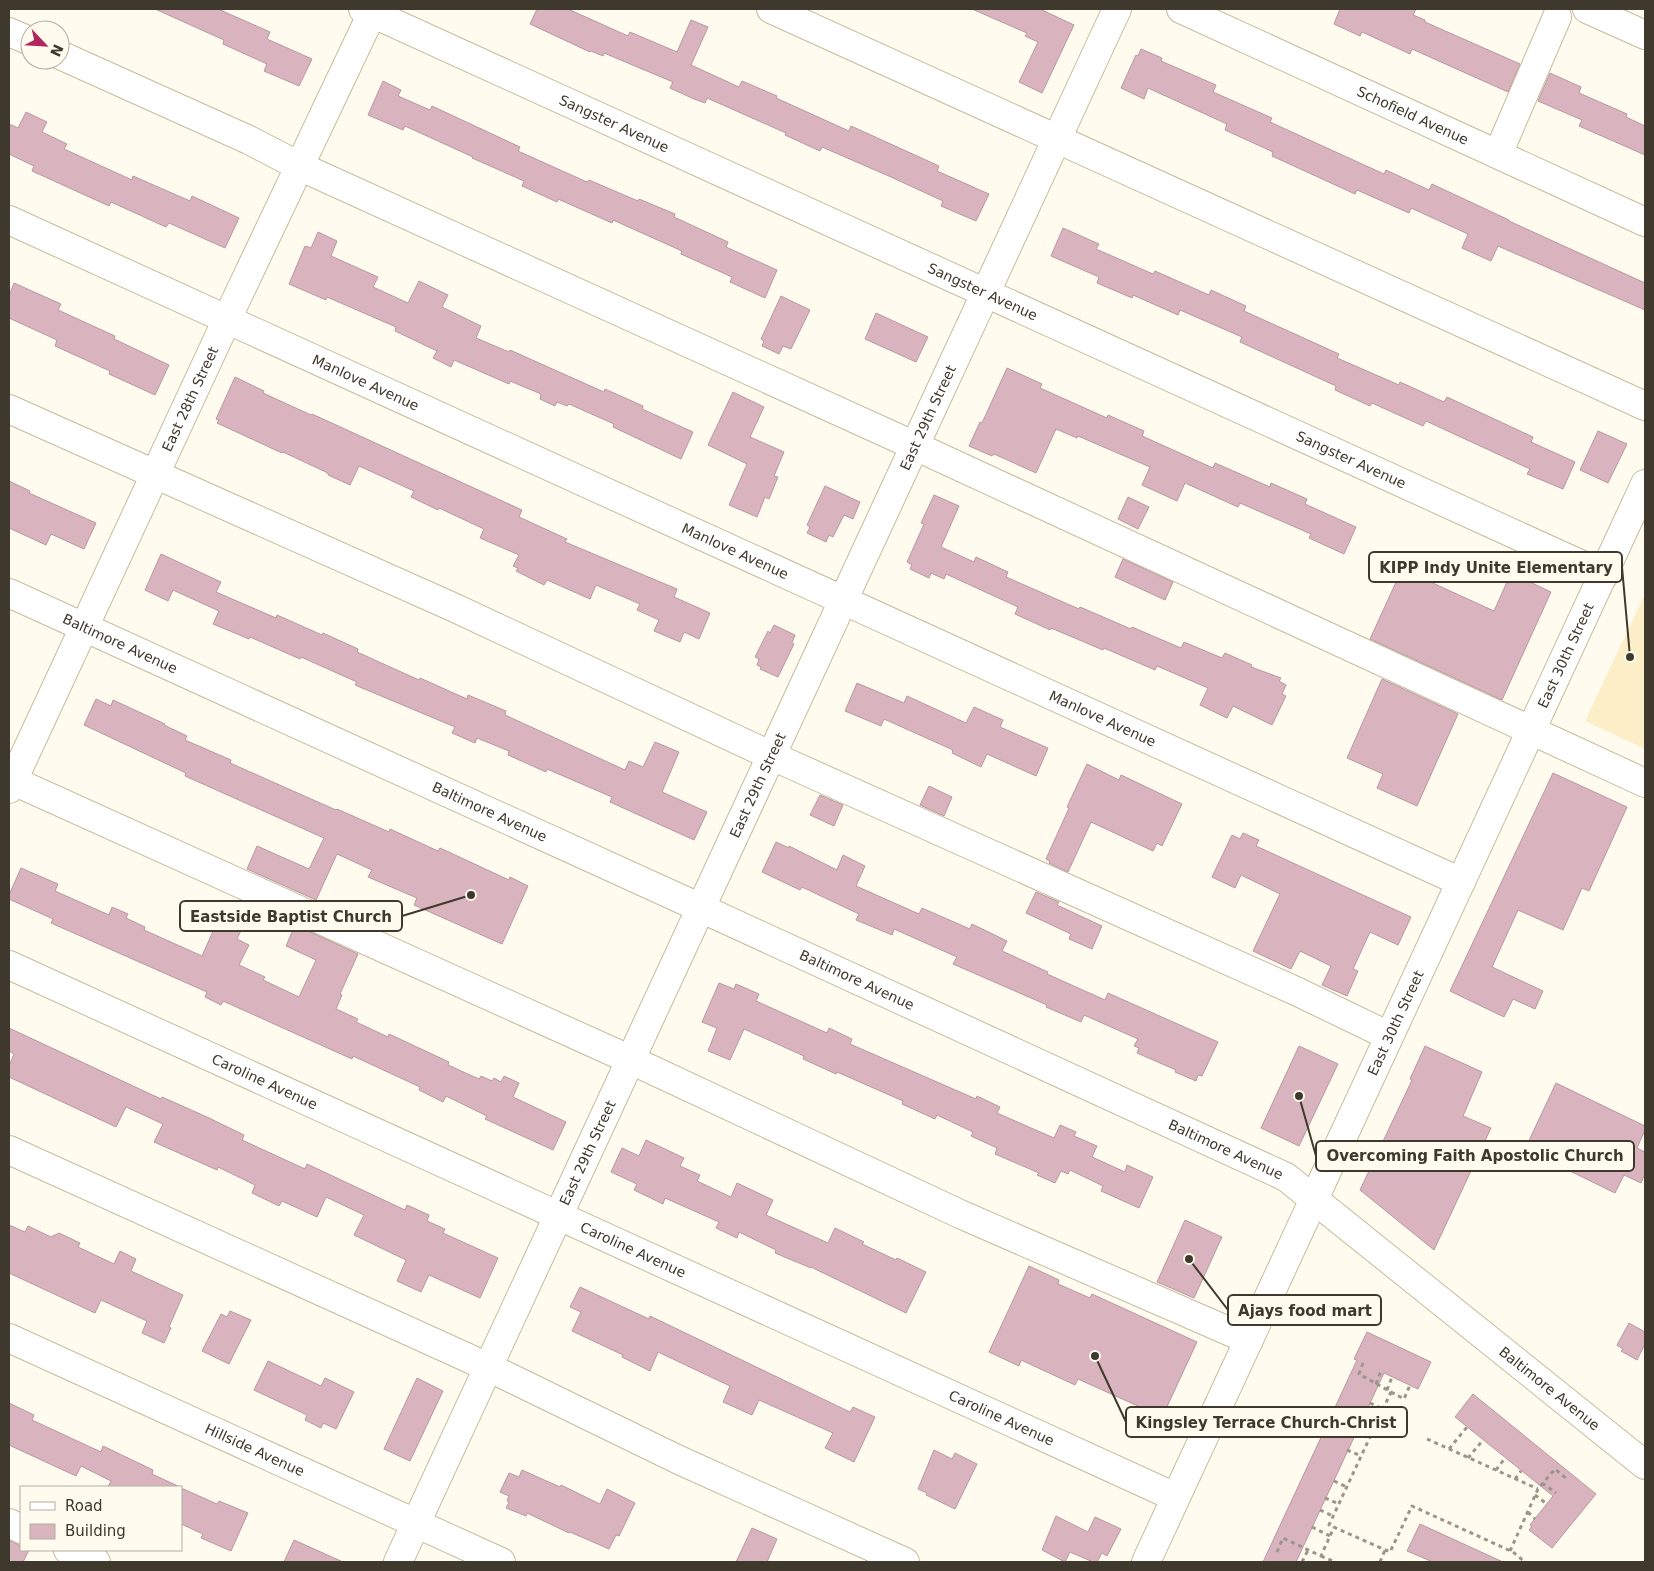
<svg xmlns="http://www.w3.org/2000/svg" width="1654" height="1571" viewBox="0 0 1654 1571" font-family="'DejaVu Sans',sans-serif">
<rect width="100%" height="100%" fill="#fffbee"/>
<path fill="#fcefc7" d="M1645,594V749L1585,721Z"/>
<path fill="#d9b4bf" stroke="#ba97a2" d="M155,9H218L270,32L267,39L312,59L299,86L264,71L267,64L223,44L224,40Z
M537,9H568L628,36L630,32L677,52L691,20L708,27L691,65L739,87L742,81L777,96L776,98L849,131L851,126L939,166L937,171L989,194L976,221L941,206L943,201L891,177L822,147L820,151L785,135L786,133L707,98L705,103L694,99L670,88L673,82L604,53L603,56L591,51L590,52L530,24Z
M972,9H1040L1074,25L1042,93L1019,82L1038,42L1025,36L1027,33Z
M1340,9H1416L1413,15L1425,20V22L1520,64L1508,92L1412,49L1410,54L1362,32L1360,36L1334,24Z
M1141,49L1162,58L1161,61L1216,85L1213,92L1272,118L1270,122L1384,174L1386,170L1429,190L1432,184L1509,220V221L1645,283V310L1498,246L1491,261L1462,248L1468,234L1411,208L1409,213L1357,190L1355,194L1320,178L1272,156L1273,152L1225,130L1227,124L1148,88L1144,99L1121,88L1136,55L1138,56Z
M1550,73L1581,87L1579,93L1627,114L1626,117L1645,126V155L1579,126L1582,120L1538,101Z
M383,81L401,90L398,96L430,110L432,106L520,147L518,151L587,182L589,180L638,201L639,199L675,214L674,217L728,242L726,247L777,270L765,298L730,282L732,277L681,254L682,251L613,220L612,223L558,199L557,202L522,186L524,181L472,158L473,157L405,126L403,130L368,115Z
M26,112L47,122L42,132L67,144L64,149L132,180L133,176L190,201L192,196L239,218L225,248L169,223L166,227L111,202L109,206L32,171L34,166L9,154V124L18,128Z
M1063,228L1099,244L1096,249L1153,274L1155,271L1209,295L1211,290L1246,306L1244,311L1339,354L1337,358L1399,385L1400,382L1444,402L1447,397L1533,437L1531,442L1575,462L1563,489L1527,474L1530,469L1426,421L1423,426L1372,403L1370,406L1335,390L1336,386L1240,342L1242,337L1180,310L1178,315L1133,295L1132,298L1097,283L1099,277L1051,256Z
M318,232L337,241L331,256L378,277L373,287L408,303L419,281L448,295L442,307L481,326L476,338L509,352L510,350L604,392L605,389L643,406L642,409L693,432L681,459L613,427L614,424L569,404L567,406L557,402L555,406L540,399L541,394L510,381L509,384L454,360L451,367L433,358L437,351L395,331L396,327L327,297L326,300L289,284L305,246L311,248Z
M14,283L61,304L58,310L115,336L114,339L169,365L155,395L109,374L110,371L55,346L57,340L9,318V296Z
M781,296L810,310L791,349L783,346L779,354L762,346L764,341L761,339Z
M876,313L928,337L916,362L865,339Z
M1007,368L1042,384L1040,388L1107,418L1108,415L1144,431L1142,436L1213,468L1215,463L1270,487L1271,483L1307,499L1305,504L1356,527L1344,554L1309,538L1311,534L1240,503L1238,507L1185,483L1177,501L1142,485L1150,467L1078,436L1077,438L1056,429L1036,473L994,454L992,456L969,446L980,422L982,423Z
M235,377L264,391L263,393L311,415L312,414L522,510L519,517L567,539L565,542L677,589L674,597L710,613L699,639L684,632L680,642L654,631L659,620L637,610L640,604L596,585L590,599L547,580L544,585L516,571L518,568L513,566L519,555L480,538L484,529L439,508L438,510L411,497L414,491L359,466L350,485L328,475V473L283,452L282,453L217,423L219,420L216,419Z
M733,392L764,407L750,437L784,452L774,476L778,477L769,499L765,497L757,517L729,505L747,464L708,445Z
M1598,431L1627,444L1608,483L1580,470Z
M9,481L30,491L29,493L96,523L84,549L51,534L46,545L9,528Z
M825,486L860,502L853,519L844,515L833,537L829,535L826,542L807,533L810,527L807,525Z
M934,495L959,506L941,547L974,562L976,557L1008,572L1006,577L1079,609L1080,607L1131,629L1132,627L1181,648L1184,642L1222,658L1225,653L1252,665L1251,667L1281,678L1279,681L1286,685L1282,694L1286,696L1272,725L1233,706L1227,718L1200,705L1208,688L1157,666L1155,670L1104,648L1103,650L1051,628L1050,630L1015,614L1018,607L946,574L944,579L931,573L929,578L910,569L912,565L907,562L924,524L921,523Z
M1128,497L1149,507L1138,529L1118,519Z
M161,554L221,582L216,592L276,618L277,615L322,635L323,633L358,649L357,652L419,680L420,678L467,699L468,695L506,711L505,715L625,770L629,761L643,767L655,742L679,752L662,792L707,812L694,840L610,802L612,797L547,769L546,772L508,755L509,751L477,738L475,743L452,733L455,727L355,685L357,682L301,657L300,659L250,637L249,639L213,624L219,611L173,590L168,601L145,590Z
M1123,559L1173,582L1165,600L1115,577Z
M1402,569L1494,611L1511,573L1551,592L1502,700L1370,639Z
M774,625L795,635L792,643L794,644L778,677L760,669L761,667L757,665L759,659L755,657L768,631L770,633Z
M1382,679L1458,714L1417,806L1377,788L1383,774L1347,758Z
M857,683L904,703L907,696L966,723L974,707L1003,720L1000,727L1048,748L1036,776L987,754L981,767L952,753L953,750L884,719L881,726L845,711Z
M96,699L111,706L113,700L165,724L164,725L187,736L185,740L231,760L230,763L336,810L337,809L389,832L390,829L438,851L440,848L509,880L510,877L528,886L502,944L414,905L417,898L368,877L372,870L337,854L316,900L247,869L257,846L309,869L324,838L185,776L186,773L84,725Z
M1087,764L1119,780L1121,775L1182,804L1162,846L1157,843L1153,851L1091,822L1068,872L1049,863L1050,861L1046,859L1069,808L1067,807Z
M1553,773L1627,807L1589,891L1582,888L1563,930L1518,910L1492,967L1543,991L1535,1009L1513,999L1504,1017L1450,991Z
M929,786L952,797L944,816L920,805Z
M820,795L843,805L834,826L810,815Z
M1243,833L1259,840L1256,846L1411,917L1398,945L1370,932L1353,969L1358,971L1347,996L1322,985L1331,966L1300,951L1291,969L1253,951L1280,894L1241,875L1235,888L1212,877L1232,835L1240,839Z
M776,842L789,848V846L837,870L843,855L865,866L856,886L919,914L922,908L970,929L972,924L1007,941L1002,951L1048,972L1047,974L1105,1000L1108,993L1218,1042L1202,1076L1198,1075L1196,1081L1175,1072L1176,1070L1137,1053L1139,1048L1134,1046L1138,1039L1084,1015L1081,1022L1046,1007L1047,1005L953,964L957,957L894,929L892,935L856,920L859,914L802,887L800,890L762,872Z
M21,868L58,884L55,891L109,915L112,907L128,914L126,918L145,927L144,930L202,956L226,902L249,913L237,939L249,945L239,965L265,977L263,980L299,997L316,960L286,946L295,925L358,954L340,994L342,995L336,1009L358,1019L356,1022L388,1037L389,1034L449,1062L448,1065L479,1079L481,1076L492,1081L494,1078L501,1082L504,1076L519,1083L513,1097L566,1122L553,1150L485,1119L487,1116L446,1096L443,1102L419,1090L420,1087L353,1056L352,1059L223,1001L221,1005L205,997L207,992L51,923L53,919L9,899V895Z
M1036,892L1059,902L1057,905L1102,926L1092,949L1069,939L1071,934L1026,913Z
M719,983L734,989L736,984L759,994L756,1001L827,1033L829,1028L852,1039L850,1044L976,1099L977,1096L1000,1107L997,1113L1054,1138L1060,1125L1076,1132L1074,1136L1097,1146L1092,1157L1125,1172L1127,1165L1153,1177L1139,1208L1101,1191L1103,1186L1070,1170L1068,1174L1061,1171L1055,1183L1037,1175L1039,1173L995,1154L997,1148L971,1136L973,1132L937,1115L935,1119L902,1104L903,1101L837,1072L836,1074L803,1059L804,1056L744,1029L730,1060L708,1051L717,1028L702,1022Z
M9,1028L161,1099L162,1097L207,1117L244,1135L242,1140L305,1169L307,1164L405,1210L407,1205L429,1215L427,1221L445,1229L443,1233L498,1258L480,1298L429,1275L421,1292L397,1281L406,1260L354,1235L364,1215L326,1197L317,1217L282,1201L279,1206L252,1193L255,1185L218,1167L217,1170L154,1142L163,1124L126,1107L116,1127L9,1077V1066L14,1054L9,1051Z
M1299,1046L1338,1064L1299,1146L1261,1128Z
M1425,1046L1482,1072L1463,1116L1491,1128L1434,1250L1360,1190L1412,1080L1410,1079Z
M1556,1083L1645,1126V1130L1637,1148L1645,1152V1174L1641,1183L1624,1175L1615,1193L1525,1149Z
M646,1140L684,1158L680,1166L700,1175L697,1181L731,1197L737,1183L773,1200L766,1215L828,1243L835,1228L864,1242L862,1244L896,1260L897,1258L926,1272L906,1313L811,1267V1268L775,1253L776,1250L739,1232L737,1238L716,1228L719,1222L665,1198L663,1204L634,1190L637,1184L611,1172L622,1148L639,1156Z
M1185,1220L1222,1237L1194,1298L1157,1282Z
M9,1225L25,1232L28,1226L51,1237L59,1233L80,1243L78,1247L114,1264L120,1251L136,1259L131,1271L183,1295L169,1327L171,1328L164,1343L142,1333L147,1321L101,1300L95,1313L9,1273Z
M1029,1266L1059,1280L1058,1284L1090,1298L1092,1294L1197,1342L1153,1437L1131,1427L1140,1407L1078,1379L1075,1385L1021,1360L1019,1366L989,1352Z
M580,1287L649,1319L650,1316L850,1412L853,1407L875,1417L854,1462L825,1448L833,1433L759,1400L752,1415L723,1402L730,1386L658,1352L650,1371L622,1357L623,1355L572,1331L581,1312L570,1307Z
M230,1311L251,1320L229,1364L202,1351L221,1314L227,1317Z
M1629,1323L1645,1332V1344L1637,1360L1621,1351L1623,1349L1617,1345Z
M1367,1332L1431,1362L1418,1389L1384,1373L1296,1562H1263L1357,1360L1354,1359Z
M268,1361L321,1386L325,1378L354,1392L336,1429L323,1423L321,1428L305,1420L307,1415L254,1390Z
M417,1378L443,1391L410,1461L384,1449Z
M1473,1394L1596,1494L1552,1548L1529,1530L1532,1526L1530,1525L1553,1496L1455,1417Z
M9,1403L34,1415L32,1420L101,1452L103,1446L153,1470L152,1474L180,1487H108L111,1481L81,1466L76,1476L9,1445Z
M934,1450L952,1459L955,1453L977,1464L955,1509L926,1495L927,1493L918,1489Z
M522,1470L560,1487L561,1485L600,1504L607,1489L635,1503L619,1536L616,1535L609,1549L570,1532L569,1533L527,1513L526,1516L506,1508L509,1502L507,1501L509,1496L500,1492L509,1473L519,1477Z
M181,1488L217,1504L219,1501L248,1513L231,1551L201,1538L203,1534L181,1524Z
M1056,1516L1088,1532L1095,1517L1121,1529L1107,1556L1102,1553L1097,1562H1093L1070,1552L1065,1562L1042,1550Z
M1420,1524L1503,1562H1433L1407,1551Z
M752,1528L777,1539L767,1562H736Z
M9,1540L21,1546V1550H29L23,1562H9Z
M294,1540L343,1562H284Z"/>
<g fill="none" stroke-linecap="round" stroke-linejoin="round">
<defs>
<g id="minor">
<path id="s1" d="M363,9L1604,575"/>
<path d="M771,9L1645,406"/>
<path id="s2" d="M1181,9L1645,222"/>
<path d="M1587,9L1645,35"/>
<path d="M9,32L30,41"/>
<path d="M60,55L249,140L299,166L915,446L1645,783"/>
<path d="M1498,154L1557,17"/>
<path id="s3" d="M9,220L1461,882"/>
<path d="M9,409L455,608L772,756L1298,992L1389,1036"/>
<path id="s4" d="M9,593L681,899L1286,1177L1645,1465"/>
<path d="M9,779L631,1060L960,1214L1249,1340"/>
<path id="s5" d="M9,789L236,300L374,9"/>
<path id="s6" d="M9,965L1175,1497"/>
<path d="M9,1150L488,1367L679,1460L905,1562"/>
<path id="s7" d="M9,1338L501,1562"/>
<path d="M9,1523L21,1529"/>
<path d="M68,1550L96,1562"/>
<path id="s8" d="M398,1562L1117,9"/>
</g>
<g id="major">
<path id="s9" d="M1146,1562L1645,484"/>
</g>
</defs>
<use href="#minor" stroke="#c6bc9c" stroke-width="30"/>
<use href="#major" stroke="#c6bc9c" stroke-width="30"/>
<path stroke="#9a9689" stroke-width="3" stroke-dasharray="4 4" stroke-linecap="butt" d="M1363,1363L1359,1374L1391,1392L1329,1525L1390,1552L1412,1506L1513,1552L1525,1562
M1376,1384L1381,1371
M1387,1390L1392,1377
M1391,1392L1404,1399L1410,1385
M1370,1403L1383,1409
M1361,1420L1375,1426
M1356,1432L1369,1438
M1427,1439L1538,1489
M1449,1449L1467,1427
M1347,1450L1361,1456
M1468,1458L1483,1440
M1496,1470L1505,1458
M1515,1479L1521,1471
M1334,1481L1347,1487
M1542,1483L1556,1493
M1535,1495L1547,1504
M1325,1498L1339,1504
M1320,1510L1333,1516
M1528,1512L1535,1519
M1312,1527L1330,1536
M1510,1551L1538,1489L1555,1469L1567,1479
M1277,1552L1283,1538L1321,1556L1334,1527
M1321,1556L1335,1562
M1302,1562L1308,1550
M1380,1562L1385,1550"/>
<use href="#minor" stroke="#fff" stroke-width="28"/>
<use href="#major" stroke="#fff" stroke-width="28"/>
</g>
<g text-anchor="middle" dominant-baseline="central" stroke-width="4.5" stroke-linejoin="round" paint-order="stroke">
<g font-size="14" fill="#3e392c" stroke="#fffbee">
<text stroke="none"><textPath href="#s2" startOffset="255">Schofield Avenue</textPath></text>
<text stroke="none"><textPath href="#s1" startOffset="276">Sangster Avenue</textPath></text>
<text stroke="none"><textPath href="#s1" startOffset="681">Sangster Avenue</textPath></text>
<text stroke="none"><textPath href="#s3" startOffset="392">Manlove Avenue</textPath></text>
<text stroke="none"><textPath href="#s5" startOffset="430">East 28th Street</textPath></text>
<text stroke="none"><textPath href="#s8" startOffset="1261">East 29th Street</textPath></text>
<text stroke="none"><textPath href="#s1" startOffset="1086">Sangster Avenue</textPath></text>
<text stroke="none"><textPath href="#s3" startOffset="798">Manlove Avenue</textPath></text>
<text stroke="none"><textPath href="#s4" startOffset="122">Baltimore Avenue</textPath></text>
<text stroke="none"><textPath href="#s9" startOffset="999">East 30th Street</textPath></text>
<text stroke="none"><textPath href="#s3" startOffset="1202">Manlove Avenue</textPath></text>
<text stroke="none"><textPath href="#s8" startOffset="856">East 29th Street</textPath></text>
<text stroke="none"><textPath href="#s4" startOffset="528">Baltimore Avenue</textPath></text>
<text stroke="none"><textPath href="#s4" startOffset="932">Baltimore Avenue</textPath></text>
<text stroke="none"><textPath href="#s9" startOffset="594">East 30th Street</textPath></text>
<text stroke="none"><textPath href="#s6" startOffset="281">Caroline Avenue</textPath></text>
<text stroke="none"><textPath href="#s4" startOffset="1338">Baltimore Avenue</textPath></text>
<text stroke="none"><textPath href="#s8" startOffset="451">East 29th Street</textPath></text>
<text stroke="none"><textPath href="#s6" startOffset="686">Caroline Avenue</textPath></text>
<text stroke="none"><textPath href="#s4" startOffset="1742">Baltimore Avenue</textPath></text>
<text stroke="none"><textPath href="#s6" startOffset="1091">Caroline Avenue</textPath></text>
<text stroke="none"><textPath href="#s7" startOffset="270">Hillside Avenue</textPath></text>
</g>
</g>
<path fill="none" stroke="#3e392c" stroke-width="2" d="M1630 657L1622 567M471 895L402 916M1299 1096L1316 1156M1189 1259L1228 1310M1095 1356L1126 1422"/>
<g fill="#3e392c" stroke="#fffbee" stroke-width="2">
<circle cx="1630" cy="657" r="5"/>
<circle cx="471" cy="895" r="5"/>
<circle cx="1299" cy="1096" r="5"/>
<circle cx="1189" cy="1259" r="5"/>
<circle cx="1095" cy="1356" r="5"/>
</g>
<g fill="#fffbee" stroke="#3e392c" stroke-width="2">
<rect x="1369" y="552" width="253" height="30" rx="5"/>
<rect x="180" y="901" width="222" height="30" rx="5"/>
<rect x="1316" y="1141" width="318" height="30" rx="5"/>
<rect x="1228" y="1295" width="153" height="30" rx="5"/>
<rect x="1126" y="1407" width="281" height="30" rx="5"/>
</g>
<g font-size="15" text-anchor="middle" font-weight="bold" fill="#3e392c">
<text x="1496" y="573">KIPP Indy Unite Elementary</text>
<text x="291" y="922">Eastside Baptist Church</text>
<text x="1475" y="1161">Overcoming Faith Apostolic Church</text>
<text x="1305" y="1316">Ajays food mart</text>
<text x="1266" y="1428">Kingsley Terrace Church-Christ</text>
</g>
<rect width="1654" height="1571" fill="none" stroke="#3e392c" stroke-width="20"/>
<rect x="20" y="1486" width="162" height="65" fill="#fffbee" stroke="#b2ada0"/>
<rect x="30" y="1502" width="25" height="8" fill="#ffffff" stroke="#b2ada0"/>
<text x="65" y="1511" font-size="15" fill="#3e392c">Road</text>
<rect x="30" y="1524" width="25" height="15" fill="#d9b4bf" stroke="#b2ada0"/>
<text x="65" y="1536" font-size="15" fill="#3e392c">Building</text>
<g transform="translate(45 45) rotate(115)"><circle r="24" fill="#fffbee" stroke="#b2ada0"/>
<path d="M0-4L9 19L0 12L-9 19Z" fill="#b22660"/>
<text y="-8" font-size="14" font-weight="bold" text-anchor="middle" fill="#3e392c">N</text>
</g>
</svg>
